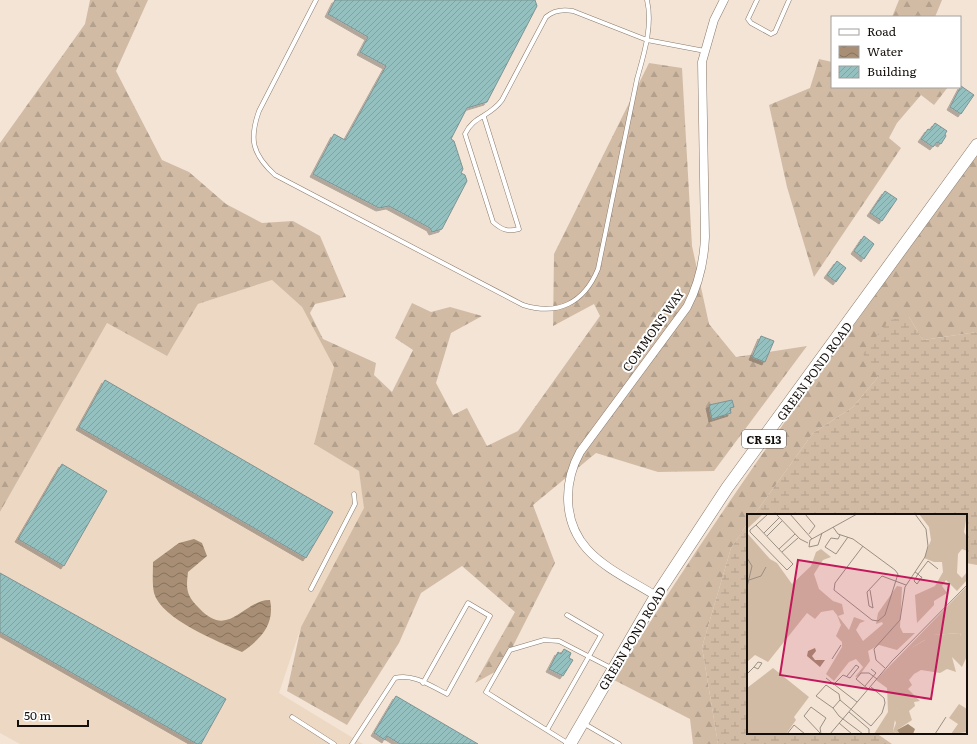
<svg xmlns="http://www.w3.org/2000/svg" width="977" height="744" viewBox="0 0 977 744" font-family="Literata,serif">
<defs>
<pattern id="forest-firs" width="22" height="20" patternUnits="userSpaceOnUse"><rect width="22" height="20" fill="#d2bba5"/><path d="M5 1l3.5 6h-7zM16 11l3.5 6h-7z" fill="#b3a08d"/></pattern>
<pattern id="wetland-marsh" width="20" height="14" patternUnits="userSpaceOnUse"><rect width="20" height="14" fill="#d2bba5"/><path d="M1 5h8M5 5V1M11 12h8M15 12V8" fill="none" stroke="#b3a08d"/></pattern>
<pattern id="water-waves" width="16" height="10" patternUnits="userSpaceOnUse"><rect width="16" height="10" fill="#a78e74"/><path d="M0 5q4-4 8 0t8 0" fill="none" stroke="#87725d"/></pattern>
<pattern id="building-hatch" width="6" height="6" patternUnits="userSpaceOnUse"><rect width="6" height="6" fill="#94c0bf"/><path d="M-1 1l2-2M0 6l6-6M5 7l2-2" fill="none" stroke="#7fa4a3"/></pattern>
<filter id="shadow"><feDropShadow dx="-3" dy="3" stdDeviation="0" flood-color="#0004"/></filter>
</defs>
<rect width="100%" height="100%" fill="#f4e4d5"/>
<path fill="#edd8c3" d="M272,280L302,307L334,367L314,444L359,471L365,508L301,627L279,693L363,744H20L0,733V512L107,323L167,356L198,304Z"/>
<path fill="url(#forest-firs)" d="M90,0H148L116,71L162,160L189,172L226,204L262,223L293,221L320,236L346,297L315,304L310,313L323,339L376,363L374,375L392,392L413,350L395,338L412,303L431,312L450,307L482,316L451,333L436,383L453,415L467,408L487,446L518,431L600,316L594,304L553,326L554,254L649,63L682,68L692,246L709,324L736,357L807,346L714,471L658,472L596,453L533,505L555,563L502,668L475,683L515,612L462,566L421,593L399,643L347,725L287,691L301,627L364,508L359,471L314,444L334,367L302,307L272,280L198,304L167,356L107,323L0,512V143L85,24Z
M899,0H942L935,17H892Z
M819,59L832,62V87H948L934,105L921,95L897,123L889,138L901,148L814,277L787,187L769,105L810,88Z
M977,155V332L923,340L909,317L878,377L853,407L813,433L754,515H748V523L731,548L702,647L718,744H693L690,719L614,680C725,498 852,328 977,155Z"/>
<path fill="url(#wetland-marsh)" d="M909,317L923,340L977,332V565L966,563V515H754L813,433L853,407L878,377L863,354L889,320Z
M748,523V733H876L892,744H718L702,647L731,548Z"/>
<path fill="url(#water-waves)" d="M194,539L202,543L207,556L188,572C186,589 186,595 199,608C229,641 244,599 270,600C275,624 261,639 242,652C219,642 161,619 154,593C152,583 153,572 153,562L179,543Z"/>
<path fill="url(#building-hatch)" stroke="#7d9494" filter="url(#shadow)" d="M335,0H535L537,6L487,102L467,108L451,139L454,141L463,169L461,173L465,175L467,181L442,229L432,232L430,228L389,206L379,208L313,174L334,134L345,140L386,66L360,52L368,37L328,14Z
M961,86L974,95L961,114L950,107Z
M935,123L947,131L945,134L946,136L941,144L937,142L933,147L921,139L928,129L930,130Z
M885,191L897,199L882,221L870,213Z
M864,236L874,244L864,259L854,251Z
M837,261L846,268L836,282L827,275Z
M761,336L774,341L765,362L752,357Z
M105,380L333,512L306,558L79,427Z
M732,400L734,407L730,408L731,413L712,419L709,405Z
M62,464L107,491L64,566L18,539Z
M0,573L226,699L201,744H197L0,632Z
M564,649L571,653L569,658L573,660L563,676L549,669L558,652L561,654Z
M396,696L478,744H400L387,736L385,740L374,733Z"/>
<g fill="none" stroke-linecap="round" stroke-linejoin="round">
<defs>
<path id="service" d="M316,0L259,111C249,139 252,154 275,175L523,305C558,316 584,303 598,269L637,79C644,54 653,26 647,0
M757,0L748,19L751,23L771,34L775,32L789,0
M484,117L519,229C508,232 502,230 493,222L465,134C473,116 490,117 502,100L546,17C554,10 563,9 573,11L647,40L705,51
M311,589L355,504L354,494
M292,717L334,744
M583,723L619,744
M547,730L601,635L567,615
M352,744L395,678C413,673 431,686 447,694L490,616L468,603L423,683
M569,744L486,692L510,650L544,640L559,641L613,669"/>
<path id="minor" d="M656,596C634,582 605,569 587,549C563,522 563,483 580,452L687,307C699,284 704,263 705,237L702,62L714,20L724,0"/>
<path id="primary" d="M570,744L656,596L727,488L977,145"/>
</defs>
<use href="#service" stroke="#887a6c" stroke-width="5"/>
<use href="#minor" stroke="#887a6c" stroke-width="9"/>
<use href="#primary" stroke="#887a6c" stroke-width="13"/>
<use href="#service" stroke="#fff" stroke-width="4"/>
<use href="#minor" stroke="#fff" stroke-width="8"/>
<use href="#primary" stroke="#fff" stroke-width="12"/>
</g>
<g text-anchor="middle" dominant-baseline="central" stroke-width="4" stroke-linejoin="round" paint-order="stroke">
<rect fill="#fff" stroke="#5a5754" stroke-width="1" x="742" y="430" width="44" height="18" rx="3"/>
<g font-size="11" font-weight="bold" fill="#140f0a">
<text x="764" y="439">CR 513</text>
</g>
<g font-size="12" fill="#140f0a" stroke="#fff">
<text transform="translate(653 330) rotate(-55)">COMMONS WAY</text>
<text transform="translate(814 371) rotate(-54)">GREEN POND ROAD</text>
<text transform="translate(632 638) rotate(-59)">GREEN POND ROAD</text>
</g>
</g>
<g transform="translate(747 514)">
<rect width="220" height="220" fill="#f4e4d5"/>
<path d="M0,0H16L0,15L1,20L23,45L30,49L45,70L64,52L69,38L74,35L84,43L76,46L67,60L72,75L86,87L95,90L97,100L91,102L102,116L107,103L118,107L113,109L109,116L116,127L136,110L135,108L129,110L131,99L150,72L155,73L153,113L156,119H168L150,136L132,131L121,137L123,147L112,162L108,163L116,153L109,145L102,148L87,167L79,160L95,133V128L89,122L94,111L90,101L86,96L74,98L68,105L60,99L21,148L8,141L0,148ZM172,0H220L217,18L220,23V37L215,35L211,40L210,59L215,64L220,58V66L210,77L199,66L195,72L200,79L187,87V91L170,109L168,81L188,72L196,58L195,48H187L177,44L184,26L182,13ZM220,72V122H214L213,119L186,121L166,133L150,194L146,217L151,220H127L141,198L140,174L129,166ZM26,154L62,183L47,203L49,206L39,220H0V174ZM212,190L220,195V218L204,220L211,210L202,204Z" fill="#d2bba5"/>
<path d="M181,117H184L186,121L213,119L214,122H220V142L215,153L205,143L209,158L200,155L193,159L174,156L167,160L162,166L165,171L161,175L173,187L167,188L168,192L162,197L165,206L150,216L153,220H151L146,217L149,209L145,198L150,195L144,188V163L151,149L166,133L178,126L176,122Z" fill="#d2bba5"/>
<path d="M68,134L69,137L65,142L68,146H78L73,153L60,142L61,137ZM161,210L168,215L166,220H153L150,216Z" fill="#a78e74"/>
<path fill="none" stroke="#9a8f84" stroke-width="1" d="M29,0L53,25L61,29M43,0L65,25M58,0L68,12L62,20M9,11L46,50L40,56L3,18V16L9,11L21,0M86,13L91,20L106,25L148,56L151,60L138,101L131,107L125,106L87,76L88,69L116,32M17,19L32,4M75,19L71,31L62,33L63,26L110,0M93,21L91,25L84,24L78,33L89,40L101,23M20,22L35,7M32,35L48,20M35,38L51,24M0,44L5,52L0,73M168,58L171,60L174,63H175L170,70L167,67L171,60L181,47L191,55M2,66L14,62L19,53M123,76L126,94M126,94L122,92L120,78L135,62L159,71M85,145L94,131M138,154L129,146L127,135L153,106L158,73L178,43L181,32L179,15L168,0M0,160L7,153L11,148L15,149L11,155L7,153M79,164L110,188M86,171L96,161L103,164L112,153L109,151L100,162M118,172L129,159L124,155M121,175L109,165L114,159H122L130,165M64,193L79,204L73,214L74,220L57,202ZM86,194L69,182L79,171L92,180L93,186M102,198L122,215V220M92,209L105,220M40,220L47,211L58,220M83,220L145,147L220,71M116,220L92,202L86,194L93,186L124,212L135,199L138,189L137,184L124,173M188,220L199,203"/>
<path fill="#c2185b" fill-opacity="0.15" stroke="#c2185b" stroke-width="2" d="M51,46L202,70L184,185L33,161Z"/>
<rect width="220" height="220" fill="none" stroke="#140f0a" stroke-width="2"/>
</g>
<rect x="831" y="16" width="130" height="72" fill="#ffffff" stroke="#a19f9d"/>
<rect x="839" y="29" width="20" height="6" fill="#ffffff" stroke="#a19f9d"/>
<text x="867" y="36" font-size="12" fill="#140f0a">Road</text>
<rect x="839" y="46" width="20" height="12" fill="url(#water-waves)" stroke="#a19f9d"/>
<text x="867" y="56" font-size="12" fill="#140f0a">Water</text>
<rect x="839" y="66" width="20" height="12" fill="url(#building-hatch)" stroke="#a19f9d"/>
<text x="867" y="76" font-size="12" fill="#140f0a">Building</text>
<path d="M18 720v6h70v-6" fill="none" stroke="#140f0a" stroke-width="2"/>
<text x="24" y="720" font-size="12" fill="#140f0a" stroke="#ffffff" stroke-width="3" paint-order="stroke">50 m</text>
</svg>
